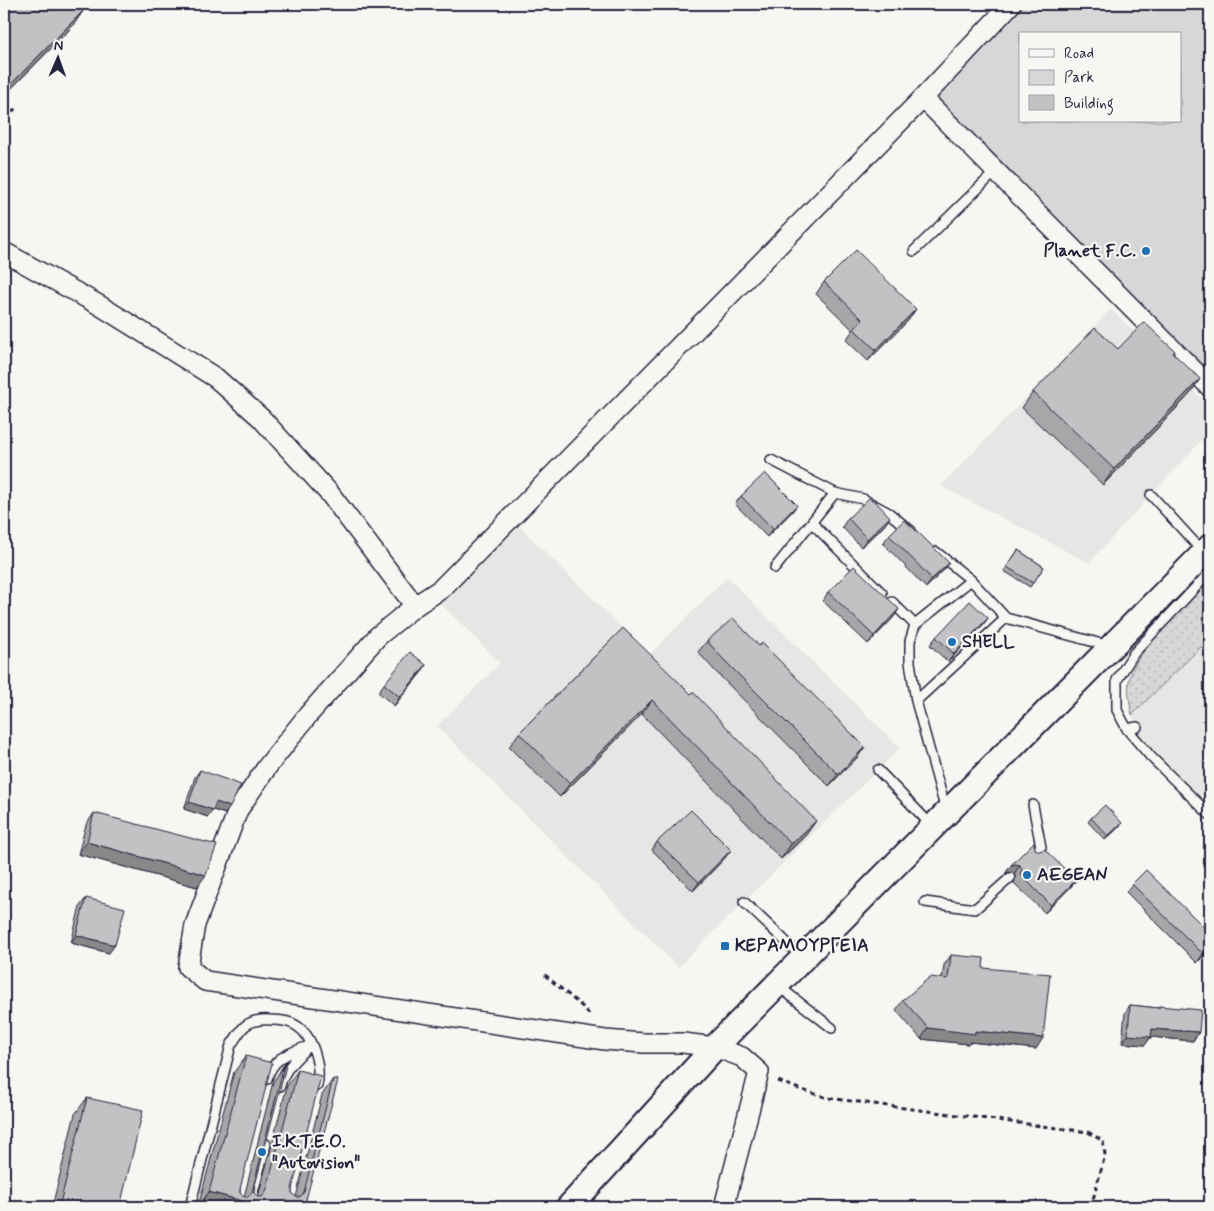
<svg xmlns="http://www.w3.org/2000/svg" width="1214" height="1211" viewBox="0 0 1214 1211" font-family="Mynerve,sans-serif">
<defs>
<pattern id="grass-dots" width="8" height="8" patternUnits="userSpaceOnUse" patternTransform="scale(1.25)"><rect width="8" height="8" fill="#d7d7d7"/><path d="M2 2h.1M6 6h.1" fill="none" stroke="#b8b8b9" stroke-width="1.8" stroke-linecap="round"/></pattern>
</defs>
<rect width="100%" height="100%" fill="#f6f6f2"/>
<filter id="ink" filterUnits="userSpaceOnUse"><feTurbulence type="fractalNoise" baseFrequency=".02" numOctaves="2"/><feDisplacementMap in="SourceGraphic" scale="10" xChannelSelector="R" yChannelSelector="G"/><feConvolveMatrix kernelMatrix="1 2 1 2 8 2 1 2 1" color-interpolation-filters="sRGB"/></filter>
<g filter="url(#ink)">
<path fill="#e6e6e4" d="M1111,309L1210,407V431L1089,563L941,486Z
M517,524L649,655L727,577L900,748L678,967L437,726L500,663L438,601Z
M1210,638V813L1141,739L1132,715Z"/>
<path fill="url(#grass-dots)" stroke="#7c7c89" d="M1210,580V638L1132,715C1130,703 1127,692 1129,681C1134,650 1188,604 1210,580Z"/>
<path fill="#d7d7d7" stroke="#7c7c89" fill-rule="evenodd" d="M1026,4H1210V380L931,98ZM1020,34H1180V121H1020Z"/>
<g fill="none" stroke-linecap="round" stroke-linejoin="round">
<defs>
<path id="service" d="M914,251L995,172
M771,460L835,493L863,499L889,513L911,531
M1151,495L1204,553
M812,523L882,593
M936,552L971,580L1006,618
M775,568L835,493
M1210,572L1134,653L1117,680V710L1127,729L1151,757L1210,815
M892,602L915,625
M916,701L910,662V641L915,625L971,580
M1127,729L1137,727
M878,770L933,827
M1033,805L1041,847L1034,853
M946,811L916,701L1006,618L1109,646
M744,902L803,958
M925,902L975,909L1010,878
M777,985L832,1028
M267,1079C273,1056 291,1053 311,1045
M280,1086C284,1070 294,1061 305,1050
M190,1207L231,1045C235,1040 240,1030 245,1026C253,1020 262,1019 271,1020C279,1020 290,1021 297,1026C314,1037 321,1068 317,1086
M249,1207L266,1144"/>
<path id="minor" d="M923,98L1210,387
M4,252L99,305L216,378L261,418L330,494L415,606
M724,1207L759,1072L742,1057L715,1047L683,1043H643L605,1040L205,981L188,967L195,925L238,810L267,767L308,715L378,636L415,606L441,589L923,98L1011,4"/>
<path id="tertiary" d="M569,1207L715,1047L1210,547"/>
</defs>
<use href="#service" stroke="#22223b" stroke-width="12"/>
<use href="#minor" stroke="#22223b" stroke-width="22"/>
<use href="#tertiary" stroke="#22223b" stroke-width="28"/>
<path stroke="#22223b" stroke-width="3" stroke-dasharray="5 4" stroke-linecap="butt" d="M4,117L18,107
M545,975L585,1009L590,1016
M778,1081L799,1089L828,1098L1088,1132L1103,1141L1105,1155L1091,1207"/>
<use href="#service" stroke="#f6f6f2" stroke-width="9"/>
<use href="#minor" stroke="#f6f6f2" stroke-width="19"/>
<use href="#tertiary" stroke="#f6f6f2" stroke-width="24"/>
</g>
<path fill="#a7a7a9" stroke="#22223b" d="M4,4L83,11L72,27L4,96Z
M824,282L908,321L868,361L846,340L853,330L816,294Z
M1118,349L1174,353L1190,394L1103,485L1022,408L1033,392Z
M741,496L797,505L791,513L767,537L735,504Z
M848,518L885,525L861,547L842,527Z
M889,535L943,571L926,588L883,543Z
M1018,550L1044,567L1030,587L1004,571Z
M828,592L894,617L868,644L823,601Z
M988,618L982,626L948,662L930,645L936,637Z
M623,628L806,835L781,859L642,714L560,797L509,747L519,733Z
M707,641L759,646L865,747L856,759L829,786L716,672L698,652Z
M426,665L421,673L394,706L378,692L384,684Z
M200,770L225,814L213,810L208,817L184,809L195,777Z
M94,813L197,887L78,854L86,825Z
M1091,818L1119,827L1105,840L1088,822Z
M657,842L725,858L693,891L652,850Z
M1035,849L1076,880L1070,888L1045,913L1014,883L1016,877L1014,874L1009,872L1005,874Z
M1132,884L1210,933V949L1197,963L1126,892Z
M86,898L109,953L71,943L80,906Z
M951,955L983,968L1036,1049L970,1042L968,1044L921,1039L896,1010L903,1000L942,979L944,965Z
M1130,1005L1158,1008L1159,1006L1199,1032L1193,1041L1151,1037L1145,1045L1122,1043L1125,1013Z
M246,1056L240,1189V1193L244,1197L273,1082L284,1066L254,1189V1193L258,1197L287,1086L298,1070L292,1189V1193L296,1197L322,1095L333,1079L304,1207H198L234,1072Z
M87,1098L120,1207H52L75,1114Z"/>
<path fill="#888889" stroke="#22223b" d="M83,11L72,27L4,96V93L10,85Z
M916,309L908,321L868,361L876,350Z
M1200,379L1190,394L1103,485L1114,469Z
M797,505L791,513L767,537L773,529Z
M890,517L885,525L861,547L867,539Z
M949,563L943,571L926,588L932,579Z
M899,609L894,617L868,644L874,636Z
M988,618L982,626L948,662L954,654Z
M426,665L421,673L394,706L400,697Z
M652,700L642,714L560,797L570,783Z
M865,747L856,759L829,786L838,774Z
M189,802L213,810L208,817L184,809Z
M216,802L230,807L225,814L211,809Z
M816,821L806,835L781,859L791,844Z
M1122,823L1119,827L1105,840L1108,836Z
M87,842L206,875L197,887L78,854Z
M731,850L725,858L693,891L699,882Z
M1015,864L1020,865L1014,874L1009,872L1005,874L1011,865Z
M1076,880L1070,888L1045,913L1051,905Z
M76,935L115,945L109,953L71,943Z
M1210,947V949L1197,963L1203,954Z
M928,1028L975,1031L1043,1038L1036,1049L970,1042L968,1044L921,1039Z
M1152,1029L1199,1032L1193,1041L1151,1037L1145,1045L1122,1043L1128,1035Z
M209,1192L265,1207H198Z"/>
<path fill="#c2c2c4" stroke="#22223b" d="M4,4H75L83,11L10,85L4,79Z
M856,250L916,309L876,350L854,329L863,320L824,282Z
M1144,322L1175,351L1173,353L1200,379L1114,469L1033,392L1095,328L1118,349Z
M765,473L797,505L773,529L741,496Z
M869,498L876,502L890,517L867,539L848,518Z
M904,520L920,534L949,563L932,579L889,535Z
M1018,550L1044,567L1033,583L1007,567Z
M854,566L899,609L874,636L828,592Z
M970,601L988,618L954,654L936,637Z
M733,618L759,646L762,643L865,747L838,774L724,660L707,641Z
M623,628L691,694L693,692L816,821L791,844L652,700L570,783L519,733Z
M410,652L426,665L400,697L384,684Z
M200,770L241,785L230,807L216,802L213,810L189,802Z
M1105,805L1122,823L1108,836L1091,818Z
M691,810L731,850L699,882L657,842Z
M94,813L217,845L206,875L87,842Z
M1034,842L1035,849L1040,851L1044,849L1076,880L1051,905L1020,874L1022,869L1020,865L1015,864L1011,865Z
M1146,870L1210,933V947L1203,954L1132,884Z
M86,898L125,908L115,945L76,935Z
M951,955L984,958L983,968L1050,974L1043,1038L975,1031V1034L928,1028L903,1000L930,977L948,979Z
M1130,1005L1159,1008V1006L1201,1010L1199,1032L1152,1029L1151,1037L1128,1035Z
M246,1056L272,1063L240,1189V1193L244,1197H248L252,1192L284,1066H286L254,1189V1193L258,1197H262L266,1192L298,1070L321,1076L292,1189V1193L296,1197H300L304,1192L333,1079L338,1080L304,1207H265L209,1192Z
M87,1098L143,1110L120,1207H59Z"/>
</g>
<g fill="#1f6fb2" stroke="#f6f6f2" stroke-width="2">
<circle cx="1146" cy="251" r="5"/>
<circle cx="952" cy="642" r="5"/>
<circle cx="1027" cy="875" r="5"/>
<rect x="720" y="941" width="10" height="10" rx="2.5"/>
<circle cx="262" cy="1152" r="5"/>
</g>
<g text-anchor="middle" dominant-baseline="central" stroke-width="4.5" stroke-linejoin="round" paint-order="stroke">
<g font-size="18" font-weight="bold" fill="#22223b" stroke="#f6f6f2" text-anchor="start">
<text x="1136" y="251" text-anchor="end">Planet F.C.</text>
<text x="962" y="642">SHELL</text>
<text x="1037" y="875">AEGEAN</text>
<text x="735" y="946">ΚΕΡΑΜΟΥΡΓΕΙΑ</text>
<text x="272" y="1142">I.Κ.Τ.Ε.Ο.<tspan x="272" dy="21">"Autovision"</tspan></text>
</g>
</g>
<rect width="1214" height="1211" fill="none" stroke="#f6f6f2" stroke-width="20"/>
<rect x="10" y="10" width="1194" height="1191" fill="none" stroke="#22223b" stroke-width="2" filter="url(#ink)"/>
<rect x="1019" y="32" width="162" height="90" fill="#f6f6f2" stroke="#a1a1a9"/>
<rect x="1029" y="49" width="25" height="8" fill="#f6f6f2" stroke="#a1a1a9"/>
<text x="1064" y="58" font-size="15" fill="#22223b">Road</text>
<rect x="1029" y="70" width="25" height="15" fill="#d7d7d7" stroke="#a1a1a9"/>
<text x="1064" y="82" font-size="15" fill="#22223b">Park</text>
<rect x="1029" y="95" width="25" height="15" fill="#c2c2c4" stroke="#a1a1a9"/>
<text x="1064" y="108" font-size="15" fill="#22223b">Building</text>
<g transform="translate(58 58) rotate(2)" stroke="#f6f6f2" stroke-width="4" paint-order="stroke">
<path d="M0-4L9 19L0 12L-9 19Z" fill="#22223b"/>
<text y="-8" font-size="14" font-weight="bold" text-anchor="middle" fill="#22223b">N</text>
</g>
</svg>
